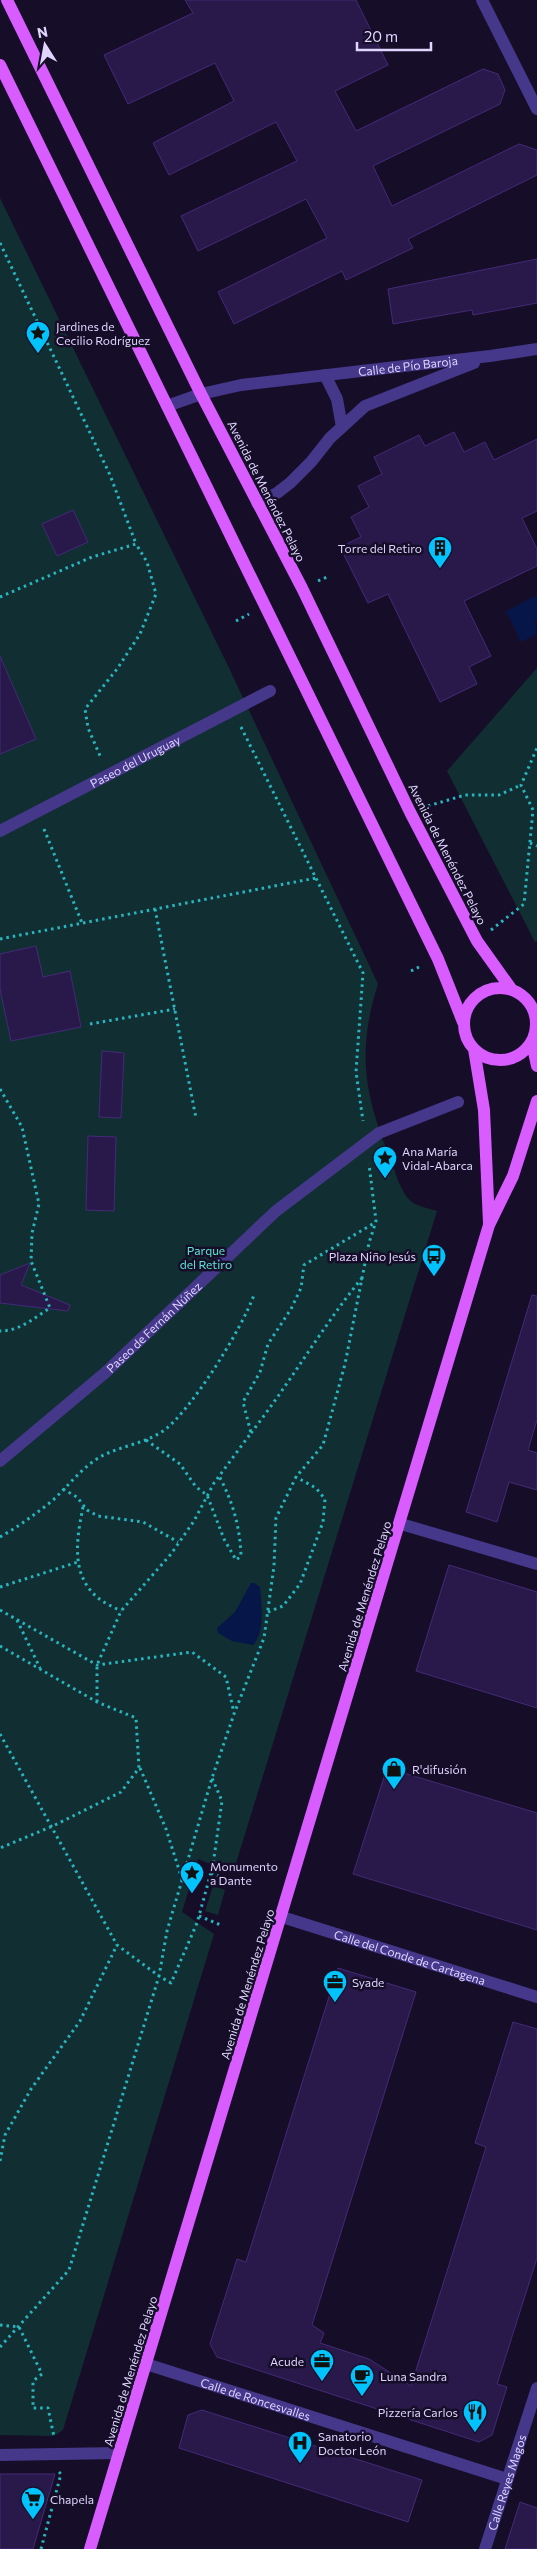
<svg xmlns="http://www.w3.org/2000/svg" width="537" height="2549" viewBox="0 0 537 2549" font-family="Commissioner,sans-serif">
<rect width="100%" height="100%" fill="#160e28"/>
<path fill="#112f32" d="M0,198L229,668L378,984C356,1053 365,1096 391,1161C396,1174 402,1197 415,1204C422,1207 430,1209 437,1211L233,1873L198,1859L182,1912L214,1934L63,2430L54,2436L0,2435Z
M537,668V941L535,942L447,771Z
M213,1886L225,1890L218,1915L205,1911Z"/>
<path fill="#071648" d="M537,595V620L535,621L537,634L521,642L506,611Z
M251,1583H254L260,1587C261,1604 266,1632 253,1645L232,1641L218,1633L217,1628L235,1612Z"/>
<path fill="#29194a" stroke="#432a77" d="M185,0H356L388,65L335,91L356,131L483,69L498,74L505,90L500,104L373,166L392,206L519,144L537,150V175L408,239L413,248L346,280L342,271L234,324L218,292L327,238L306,199L198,251L181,216L297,161L276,122L169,175L153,143L234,101L215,63L128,104L104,55L193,13Z
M537,259V303L473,315L472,310L393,324L388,289Z
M454,432L464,452L485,442L494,460L537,439V511L522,518L537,549V566L464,601L491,656L469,667L477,684L440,702L388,594L368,603L340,547L361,537L351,517L369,507L358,486L382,474L374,457L419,435L425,446Z
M73,510L88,542L57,556L42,524Z
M0,656L36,739L0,754Z
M36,946L43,977L70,971L81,1027L11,1041L0,989V954Z
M102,1051L124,1053L121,1118L99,1117Z
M88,1136L116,1137L114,1211L86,1210Z
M30,1263L21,1285L70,1305L68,1311L0,1303V1275Z
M532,1295L537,1296V1420L528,1450L537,1453V1490L509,1482L497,1522L466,1512Z
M449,1565L537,1592V1708L416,1671Z
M387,1768L537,1813V1930L353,1874Z
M338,1968L416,1992L312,2325L324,2333L320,2343L369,2359L411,2386L486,2147L475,2143L513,2022L537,2029V2258L497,2384L507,2387L492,2435L479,2442L217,2357L210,2344L237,2259L246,2262Z
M202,2410L422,2480L408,2522L179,2448L188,2415Z
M0,2474H55L33,2549H0Z
M520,2502L537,2508V2549H505Z"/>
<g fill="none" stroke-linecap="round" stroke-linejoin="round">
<path stroke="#28b5c0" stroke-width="3" stroke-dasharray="2.5 4" stroke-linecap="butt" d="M0,243L110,475L136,544
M318,581L327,577
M0,597L92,557L136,544L147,562L156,594L140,634L117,669L85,709L88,728L101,758
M236,621L249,614
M241,727L363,973L356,1072L363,1121
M428,806L465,795H499L521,785
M44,829L82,923
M530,843L537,846
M155,909L196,1118
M491,930L524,904L533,810L521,785L537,748
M0,939L316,878
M411,971L421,966
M90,1024L175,1009
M0,1089L22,1127L39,1204L32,1233L31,1261L50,1308C34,1318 20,1331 0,1331
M251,1433C290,1383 322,1327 362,1278
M146,1440L180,1464L196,1487L207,1495L224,1539L236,1560L241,1556C240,1527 233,1502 219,1476
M63,1489L77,1497L87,1510L98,1516L143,1522L178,1542
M83,1507C77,1537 70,1574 97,1597C104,1603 113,1607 121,1611
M0,1537C19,1526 36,1514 53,1500C66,1488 77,1474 91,1463C114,1445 145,1446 167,1428C195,1404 241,1330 254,1295
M0,1587L78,1562
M0,1610L97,1665L192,1652L226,1677L234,1713
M268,1612L283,1606L300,1584L323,1522L325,1499L316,1488L296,1477
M17,1620L40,1668
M0,1646L97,1702L136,1718L139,1768L121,1792L53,1826L0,1848
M97,1702V1665L121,1611L171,1554L194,1521L214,1483L251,1433L243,1402L260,1372L268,1344L291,1309L301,1288L304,1265L376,1222
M0,1734L117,1945L159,1976L167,1931L212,1778L234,1714L264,1638L274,1566L276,1518L296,1477L323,1445L345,1364L369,1243L376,1221L369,1164
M140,1768L166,1829L182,1879
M211,1873L231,1881
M199,1916L223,1926
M0,2161L5,2135L31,2089L80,2021L117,1945
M0,2325L19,2327L42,2374L33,2381V2408H48L54,2437
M0,2347L69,2270L159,1976L171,1983L197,1923L213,1865L222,1801L212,1778
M41,2549L61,2474L59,2472"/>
<g stroke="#45378a" stroke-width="12">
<path d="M482,0L537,109"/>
<path d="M325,375L337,399L342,427"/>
<path id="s1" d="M167,406L201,394L241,385L490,356L537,349"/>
<path d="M257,503L277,493L290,483L311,462L330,438L365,406L474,363"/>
<path id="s2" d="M0,831L270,691"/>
<path id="s3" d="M0,1461L106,1372L276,1211L379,1133L458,1102"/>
<path d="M401,1524L537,1564"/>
<path id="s4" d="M282,1917L537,1997"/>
<path id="s5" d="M146,2364L507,2479"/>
<path d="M0,2455L119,2453"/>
<path id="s6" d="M485,2549L537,2388"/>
</g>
<path stroke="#d85cff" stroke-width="12" d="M7,0L201,394L302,588L410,812L477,941L512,990
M0,65L438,959L463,1022
M464 1024a36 36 0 1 1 72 0a36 36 0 1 1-72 0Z
M532,1043L537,1066
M474,1049L484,1110L489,1223
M90,2549L489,1225L513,1176L537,1101"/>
</g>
<defs>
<symbol id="sight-pin" viewBox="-11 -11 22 30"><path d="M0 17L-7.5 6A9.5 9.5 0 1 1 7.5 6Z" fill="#01c4ff" stroke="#160e28"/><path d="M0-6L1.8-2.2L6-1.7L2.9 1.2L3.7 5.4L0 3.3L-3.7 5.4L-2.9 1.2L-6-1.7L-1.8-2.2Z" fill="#111"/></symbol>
<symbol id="building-pin" viewBox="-11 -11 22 30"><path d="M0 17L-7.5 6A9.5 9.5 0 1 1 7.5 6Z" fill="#01c4ff" stroke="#160e28"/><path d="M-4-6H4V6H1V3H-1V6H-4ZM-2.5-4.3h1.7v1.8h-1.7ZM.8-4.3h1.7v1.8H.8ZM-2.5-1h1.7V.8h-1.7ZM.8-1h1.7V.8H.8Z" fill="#111"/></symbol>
<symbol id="bus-pin" viewBox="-11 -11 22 30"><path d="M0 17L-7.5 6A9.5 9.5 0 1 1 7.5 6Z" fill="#01c4ff" stroke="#160e28"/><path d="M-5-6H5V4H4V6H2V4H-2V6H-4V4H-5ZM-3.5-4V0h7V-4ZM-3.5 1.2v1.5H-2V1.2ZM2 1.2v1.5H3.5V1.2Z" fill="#111"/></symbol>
<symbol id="shop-pin" viewBox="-11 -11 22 30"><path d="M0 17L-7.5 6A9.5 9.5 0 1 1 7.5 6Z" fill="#01c4ff" stroke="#160e28"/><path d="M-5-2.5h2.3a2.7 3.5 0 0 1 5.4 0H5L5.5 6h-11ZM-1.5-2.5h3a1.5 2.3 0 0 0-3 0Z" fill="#111"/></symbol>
<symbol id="office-pin" viewBox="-11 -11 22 30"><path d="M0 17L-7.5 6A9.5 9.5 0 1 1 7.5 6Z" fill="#01c4ff" stroke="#160e28"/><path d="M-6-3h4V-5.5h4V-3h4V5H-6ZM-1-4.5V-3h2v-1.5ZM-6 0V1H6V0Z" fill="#111"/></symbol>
<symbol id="cafe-pin" viewBox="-11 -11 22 30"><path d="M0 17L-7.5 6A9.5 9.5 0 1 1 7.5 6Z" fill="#01c4ff" stroke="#160e28"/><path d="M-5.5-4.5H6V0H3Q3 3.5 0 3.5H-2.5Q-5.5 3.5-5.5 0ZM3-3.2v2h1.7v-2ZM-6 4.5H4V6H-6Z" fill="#111"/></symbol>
<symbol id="restaurant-pin" viewBox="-11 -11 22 30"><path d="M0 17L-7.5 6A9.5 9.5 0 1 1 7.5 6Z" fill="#01c4ff" stroke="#160e28"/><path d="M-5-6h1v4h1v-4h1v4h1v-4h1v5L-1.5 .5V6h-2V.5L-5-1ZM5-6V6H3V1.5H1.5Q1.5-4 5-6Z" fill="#111"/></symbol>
<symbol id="hospital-pin" viewBox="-11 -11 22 30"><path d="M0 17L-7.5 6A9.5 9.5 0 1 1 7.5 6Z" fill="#01c4ff" stroke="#160e28"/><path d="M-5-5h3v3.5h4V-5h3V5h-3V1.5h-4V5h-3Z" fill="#111"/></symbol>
<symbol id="supermarket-pin" viewBox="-11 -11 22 30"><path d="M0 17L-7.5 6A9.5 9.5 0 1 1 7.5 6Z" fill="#01c4ff" stroke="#160e28"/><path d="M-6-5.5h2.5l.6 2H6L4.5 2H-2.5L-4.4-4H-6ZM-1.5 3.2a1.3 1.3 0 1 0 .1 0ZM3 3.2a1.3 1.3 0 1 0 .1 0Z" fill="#111"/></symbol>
</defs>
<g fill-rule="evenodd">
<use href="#sight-pin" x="24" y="319" width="28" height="38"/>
<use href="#building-pin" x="426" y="534" width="28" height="38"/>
<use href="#sight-pin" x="371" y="1144" width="28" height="38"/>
<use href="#bus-pin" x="420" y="1242" width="28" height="38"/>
<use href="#shop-pin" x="380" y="1755" width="28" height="38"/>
<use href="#sight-pin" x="178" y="1859" width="28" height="38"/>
<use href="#office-pin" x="321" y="1968" width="28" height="38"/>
<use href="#office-pin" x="308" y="2347" width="28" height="38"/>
<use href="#cafe-pin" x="348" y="2362" width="28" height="38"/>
<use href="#restaurant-pin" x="461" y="2398" width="28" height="38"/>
<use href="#hospital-pin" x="286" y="2429" width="28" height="38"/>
<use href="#supermarket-pin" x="19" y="2485" width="28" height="38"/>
</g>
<g text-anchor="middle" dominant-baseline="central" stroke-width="5" stroke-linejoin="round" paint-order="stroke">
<g font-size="12" fill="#dfd5ff" stroke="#160e28" text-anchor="start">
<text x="56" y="326">Jardines de<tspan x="56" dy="14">Cecilio Rodríguez</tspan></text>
<text x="422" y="548" text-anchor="end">Torre del Retiro</text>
<text x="402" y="1151">Ana María<tspan x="402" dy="14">Vidal-Abarca</tspan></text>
<text x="416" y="1256" text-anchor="end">Plaza Niño Jesús</text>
<text x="412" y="1769">R'difusión</text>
<text x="210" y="1866">Monumento<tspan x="210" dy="14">a Dante</tspan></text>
<text x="352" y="1982">Syade</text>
<text x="304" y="2361" text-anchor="end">Acude</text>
<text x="380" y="2376">Luna Sandra</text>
<text x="458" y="2412" text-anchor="end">Pizzería Carlos</text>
<text x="318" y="2436">Sanatorio<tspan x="318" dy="14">Doctor León</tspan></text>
<text x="50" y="2499">Chapela</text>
</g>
<g font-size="12" fill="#dfd5ff" stroke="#160e28">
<text stroke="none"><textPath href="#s1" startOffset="245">Calle de Pío Baroja</textPath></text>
<text transform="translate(267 491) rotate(63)">Avenida de Menéndez Pelayo</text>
<text stroke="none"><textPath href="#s2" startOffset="152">Paseo del Uruguay</textPath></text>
<text transform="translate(448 854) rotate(63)">Avenida de Menéndez Pelayo</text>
<text stroke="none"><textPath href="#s3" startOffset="204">Paseo de Fernán Núñez</textPath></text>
<text transform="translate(364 1596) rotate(-73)">Avenida de Menéndez Pelayo</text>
<text stroke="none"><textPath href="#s4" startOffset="134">Calle del Conde de Cartagena</textPath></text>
<text transform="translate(247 1984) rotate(-73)">Avenida de Menéndez Pelayo</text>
<text transform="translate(130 2371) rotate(-73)">Avenida de Menéndez Pelayo</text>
<text stroke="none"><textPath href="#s5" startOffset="115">Calle de Roncesvalles</textPath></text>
<text stroke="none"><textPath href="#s6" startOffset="70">Calle Reyes Magos</textPath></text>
</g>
<g font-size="12" fill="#5ae7d6" stroke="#160e28">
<text x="206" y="1250">Parque<tspan x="206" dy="14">del Retiro</tspan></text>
</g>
</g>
<g transform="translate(45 45) rotate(349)" stroke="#160e28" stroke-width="4" paint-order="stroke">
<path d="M0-4L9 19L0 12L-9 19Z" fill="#dfd5ff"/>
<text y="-8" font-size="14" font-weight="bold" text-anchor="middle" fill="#dfd5ff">N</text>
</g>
<path d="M357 42v8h74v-8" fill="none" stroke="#dfd5ff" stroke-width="2.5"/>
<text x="364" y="42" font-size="15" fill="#dfd5ff" stroke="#160e28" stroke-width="4" paint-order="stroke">20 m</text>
</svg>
